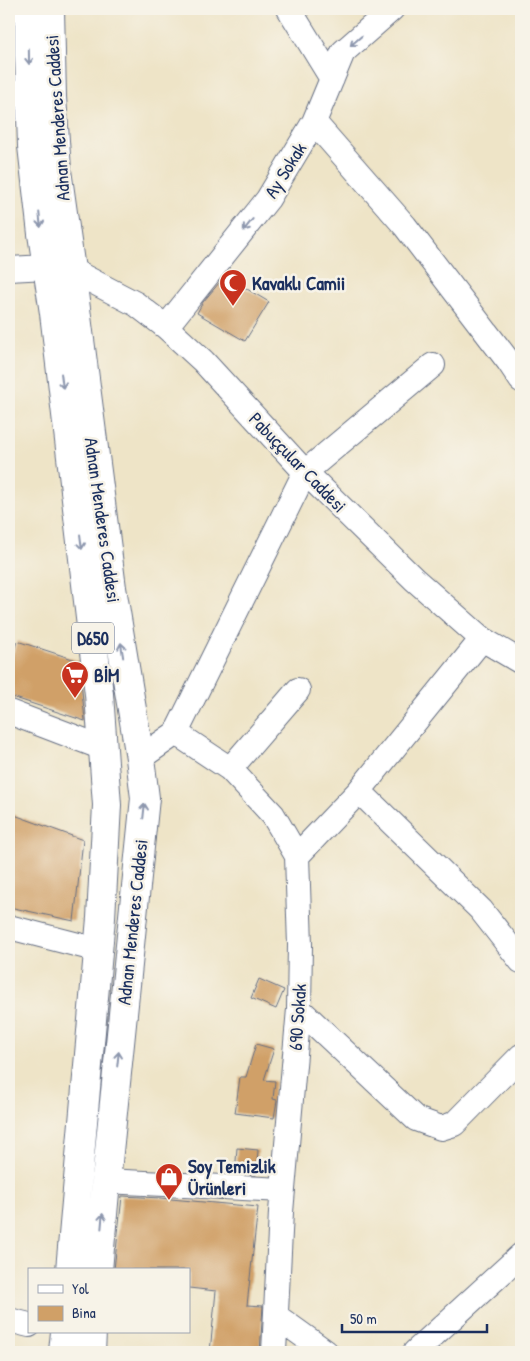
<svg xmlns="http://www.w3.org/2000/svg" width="530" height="1361" viewBox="0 0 530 1361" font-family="'Patrick Hand',sans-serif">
<rect width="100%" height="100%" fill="#f7f3e8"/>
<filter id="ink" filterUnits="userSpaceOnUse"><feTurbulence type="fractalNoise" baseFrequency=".02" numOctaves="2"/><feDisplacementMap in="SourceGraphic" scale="10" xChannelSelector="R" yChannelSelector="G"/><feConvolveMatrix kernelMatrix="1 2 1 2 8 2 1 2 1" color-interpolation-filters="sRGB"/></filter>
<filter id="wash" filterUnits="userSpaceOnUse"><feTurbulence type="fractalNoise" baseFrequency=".0096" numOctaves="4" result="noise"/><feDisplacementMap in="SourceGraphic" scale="20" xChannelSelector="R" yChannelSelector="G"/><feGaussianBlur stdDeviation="1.12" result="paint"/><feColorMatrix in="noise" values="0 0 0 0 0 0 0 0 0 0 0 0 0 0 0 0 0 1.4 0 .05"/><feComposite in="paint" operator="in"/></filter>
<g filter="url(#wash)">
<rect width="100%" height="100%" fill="#eee4c7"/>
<g id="blocks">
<path fill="#d0a067" d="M225,276L269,302L245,341L197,313L203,302Z
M17,641L79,661L85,721L9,696V666Z
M9,813L83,840L74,921L9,907Z
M259,979L284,990L276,1009L251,998Z
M256,1044L274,1049L264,1080L275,1081L273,1099L277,1100L274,1118L235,1113L240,1077H246Z
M237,1148L258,1150L256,1175L235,1174Z
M122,1196L160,1198L258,1207L247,1305L263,1306L260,1352H210L216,1291L189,1288V1270H114Z"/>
</g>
</g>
<g filter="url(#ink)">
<use href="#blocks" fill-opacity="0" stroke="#656e83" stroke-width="1"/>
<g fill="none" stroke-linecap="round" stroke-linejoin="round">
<defs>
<path id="minor" d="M289,9L332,79
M314,122L405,226L509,362L521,380
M9,269L46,267
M71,270L136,304L166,327L203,361L305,472L414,579L482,639L521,662
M166,327L268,199L314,122L343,52L392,9
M9,712L103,748
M176,733L230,769L273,815L297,856L300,945L299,1009L281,1212L274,1352
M140,758L176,733L305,472L433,365
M230,769L298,690
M359,791L481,910L521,961
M297,856L359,791L482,639
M9,927L98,950
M299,1009L416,1119L441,1128L454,1124L521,1056
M106,1181L283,1190
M276,1316L326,1352
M9,1320L29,1325
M415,1352L521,1255"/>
<path id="primary" d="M29,9V55L32,146L42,234L54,313L99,694L107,805L101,918L70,1270
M50,9L52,97L57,170L71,270L112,588L140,758L145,798L106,1181L98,1270
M63,1352L65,1332
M91,1352L92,1332"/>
</defs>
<use href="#minor" stroke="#656e83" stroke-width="26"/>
<use href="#primary" stroke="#656e83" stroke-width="30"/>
<use href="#minor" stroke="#fff" stroke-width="24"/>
<use href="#primary" stroke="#fff" stroke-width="28"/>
</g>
<defs><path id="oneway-shaft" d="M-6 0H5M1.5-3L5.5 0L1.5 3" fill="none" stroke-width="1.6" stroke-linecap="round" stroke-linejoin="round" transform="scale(1.25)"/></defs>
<g stroke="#8d97ae">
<use href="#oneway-shaft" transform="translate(356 41) rotate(139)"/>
<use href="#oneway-shaft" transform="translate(29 57) rotate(89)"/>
<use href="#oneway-shaft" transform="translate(40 220) rotate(84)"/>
<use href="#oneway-shaft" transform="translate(248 225) rotate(128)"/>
<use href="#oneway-shaft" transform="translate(62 381) rotate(83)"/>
<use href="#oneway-shaft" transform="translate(81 542) rotate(83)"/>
<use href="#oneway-shaft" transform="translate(122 650) rotate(-99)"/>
<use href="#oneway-shaft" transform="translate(144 811) rotate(-84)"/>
<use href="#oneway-shaft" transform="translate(118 1059) rotate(-84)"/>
<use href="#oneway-shaft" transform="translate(102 1221) rotate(-85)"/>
</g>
</g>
<defs>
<symbol id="mosque-pin" viewBox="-11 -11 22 30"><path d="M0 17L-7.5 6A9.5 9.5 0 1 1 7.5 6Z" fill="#c8321e" stroke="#f7f3e8"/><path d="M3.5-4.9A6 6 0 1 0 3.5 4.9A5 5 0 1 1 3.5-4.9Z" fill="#fff"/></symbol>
<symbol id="supermarket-pin" viewBox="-11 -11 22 30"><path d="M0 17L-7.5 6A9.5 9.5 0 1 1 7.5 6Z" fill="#c8321e" stroke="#f7f3e8"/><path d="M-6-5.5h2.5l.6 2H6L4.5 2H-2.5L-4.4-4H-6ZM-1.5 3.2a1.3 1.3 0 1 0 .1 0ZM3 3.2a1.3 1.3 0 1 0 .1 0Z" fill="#fff"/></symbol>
<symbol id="shop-pin" viewBox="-11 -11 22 30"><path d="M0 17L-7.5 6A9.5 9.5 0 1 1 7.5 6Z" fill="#c8321e" stroke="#f7f3e8"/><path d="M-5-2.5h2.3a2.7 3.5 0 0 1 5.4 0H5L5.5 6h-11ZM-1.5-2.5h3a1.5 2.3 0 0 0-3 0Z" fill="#fff"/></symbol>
</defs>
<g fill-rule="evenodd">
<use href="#mosque-pin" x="217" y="267" width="32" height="43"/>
<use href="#supermarket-pin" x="59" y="659" width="32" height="43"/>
<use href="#shop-pin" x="153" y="1161" width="32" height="43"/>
</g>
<g text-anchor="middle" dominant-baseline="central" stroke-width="5" stroke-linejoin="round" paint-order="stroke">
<rect fill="#f7f3e8" stroke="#5d6a87" stroke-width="1" x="72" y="622.5" width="42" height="31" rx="4"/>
<g font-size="18" font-weight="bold" fill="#1b2f5e">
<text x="93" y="638">D650</text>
</g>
<g font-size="19" fill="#1b2f5e" stroke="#f7f3e8">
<text transform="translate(57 118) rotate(-94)">Adnan Menderes Caddesi</text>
<text transform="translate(285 170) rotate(-58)">Ay Sokak</text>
<text transform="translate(298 462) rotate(46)">Pabuççular Caddesi</text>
<text transform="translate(103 520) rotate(82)">Adnan Menderes Caddesi</text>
<text transform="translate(132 922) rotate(-84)">Adnan Menderes Caddesi</text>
<text transform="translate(297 1017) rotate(-86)">690 Sokak</text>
</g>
<g font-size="19" font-weight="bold" fill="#1b2f5e" stroke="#f7f3e8" text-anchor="start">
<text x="252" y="283">Kavaklı Camii</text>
<text x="94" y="675">BİM</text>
<text x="188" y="1166">Soy Temizlik<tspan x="188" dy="22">Ürünleri</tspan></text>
</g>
</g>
<rect width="530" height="1361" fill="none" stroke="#f7f3e8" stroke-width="30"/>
<rect x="28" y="1268" width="162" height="65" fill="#f7f3e8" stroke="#9fa5b1"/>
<rect x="38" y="1285" width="25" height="8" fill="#ffffff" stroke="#9fa5b1"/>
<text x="72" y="1294" font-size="15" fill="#1b2f5e">Yol</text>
<rect x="38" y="1306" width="25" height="15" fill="#d0a067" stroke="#9fa5b1"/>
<text x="72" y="1318" font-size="15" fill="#1b2f5e">Bina</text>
<path d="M342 1324v8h145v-8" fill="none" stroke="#1b2f5e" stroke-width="2.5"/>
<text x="350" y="1324" font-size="15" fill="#1b2f5e" stroke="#f7f3e8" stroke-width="4" paint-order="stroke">50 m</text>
</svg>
